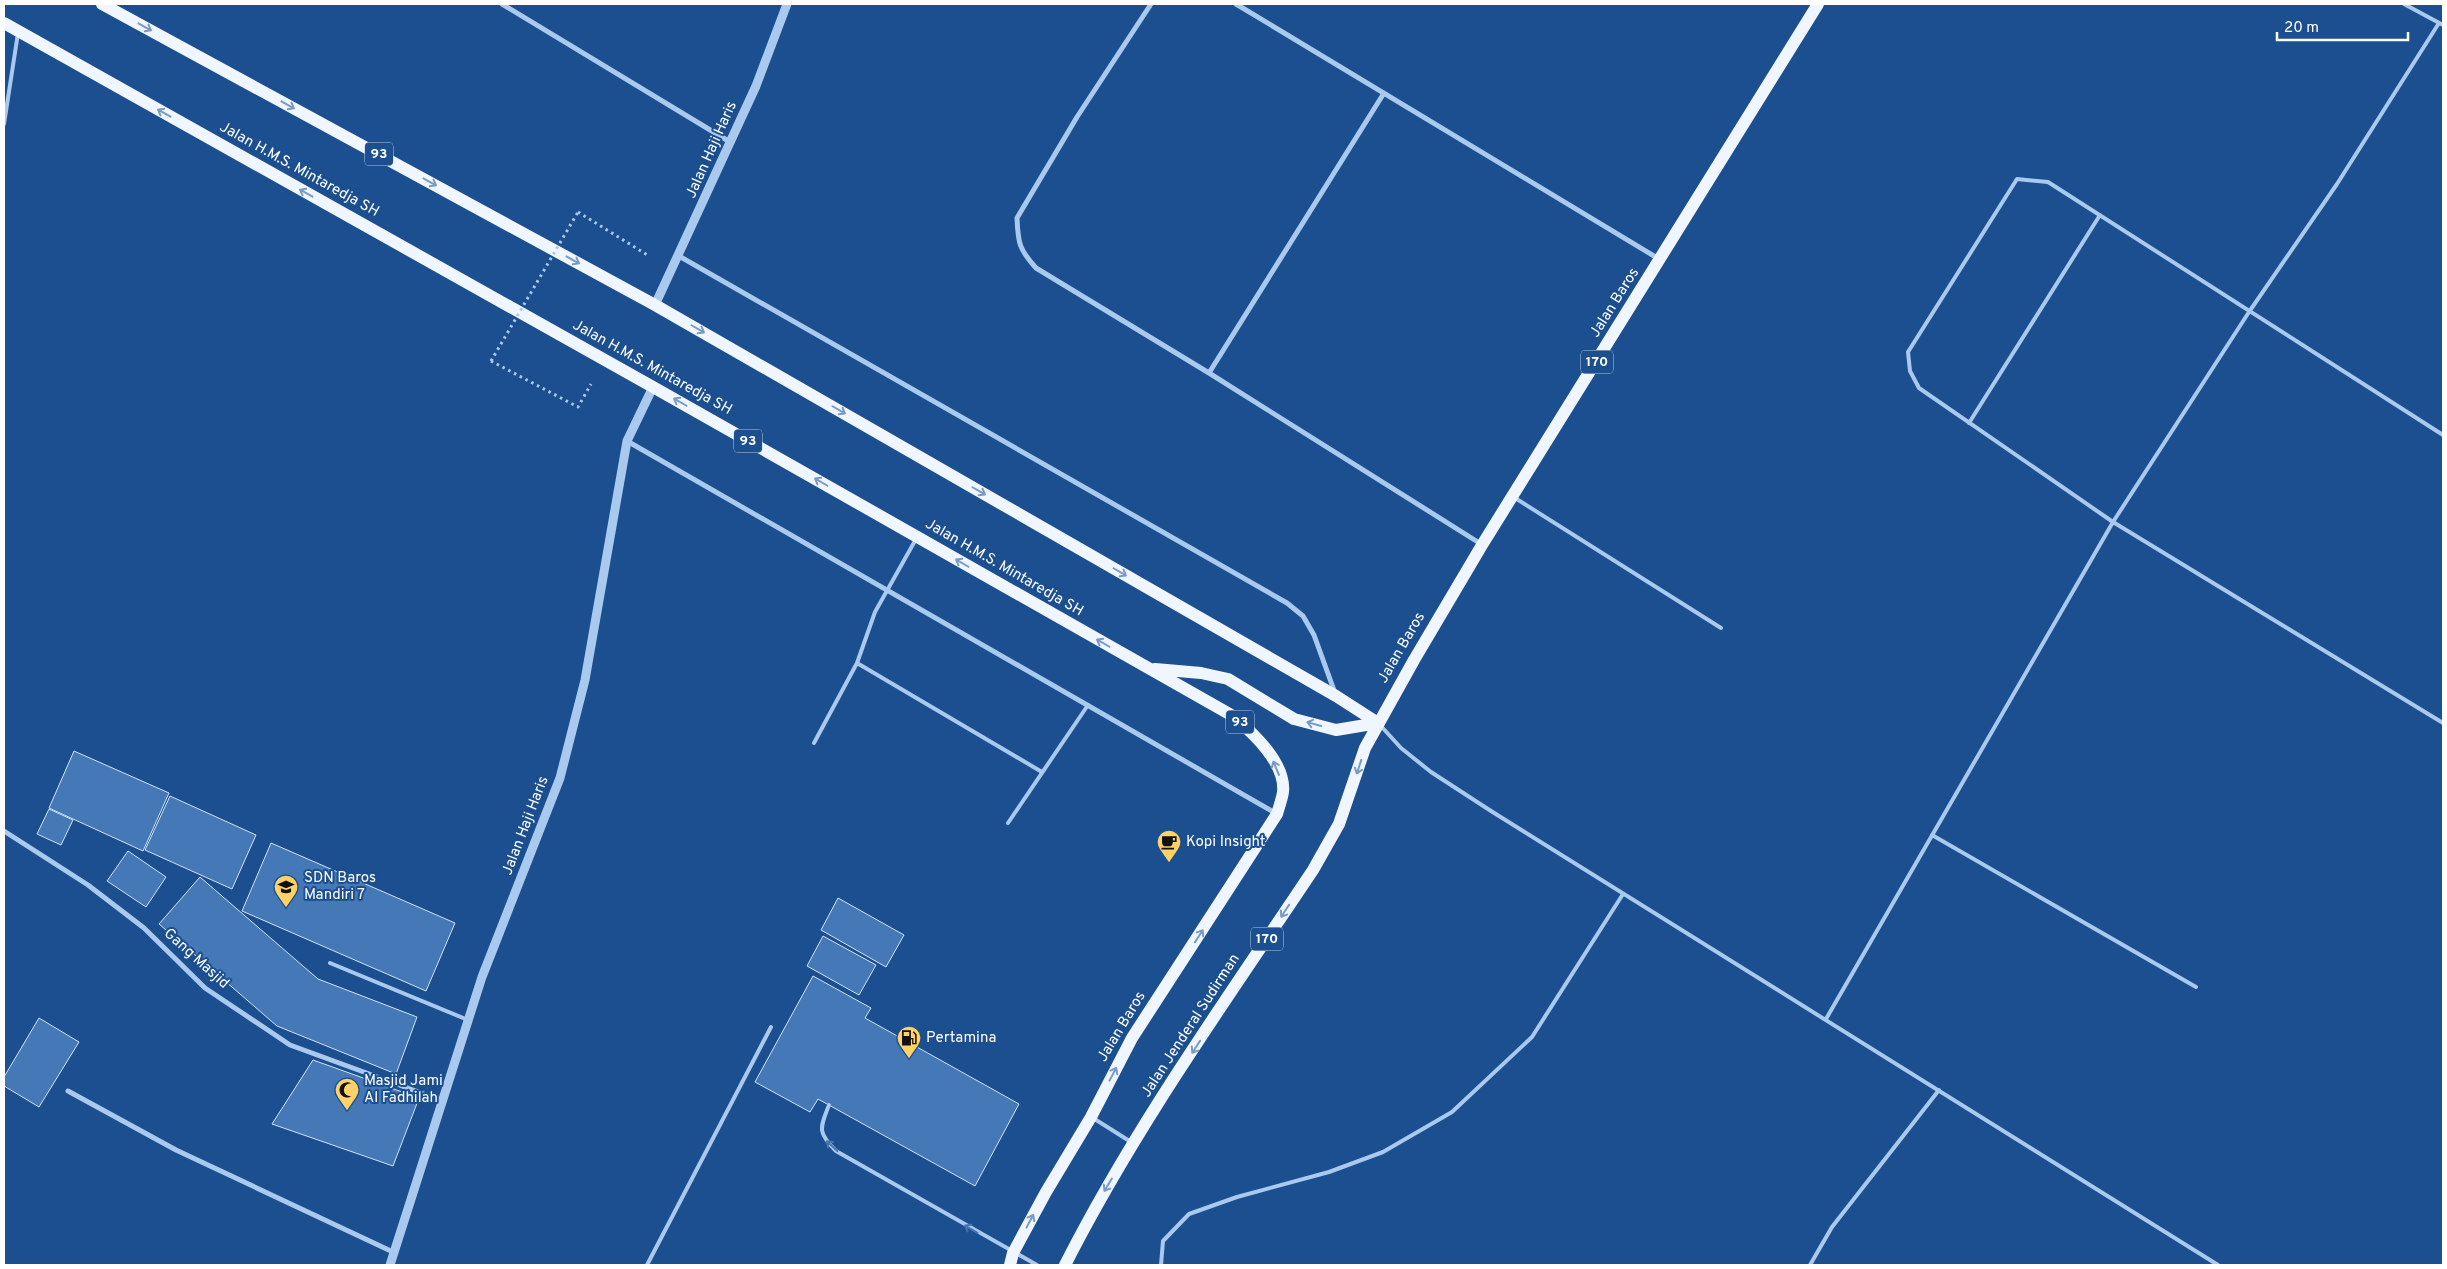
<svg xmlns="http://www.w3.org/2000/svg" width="2447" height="1269" viewBox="0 0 2447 1269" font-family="Overpass,sans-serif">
<rect width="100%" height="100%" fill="#1b4f8f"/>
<path fill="#4478b7" stroke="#cfe3fa" d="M74,751L169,793L143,851L49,808Z
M170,796L256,835L232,889L145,850Z
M49,809L73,820L61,845L37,834Z
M271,843L455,923L426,991L242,911Z
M128,851L166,877L146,907L107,881Z
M200,877L318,979L417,1017L396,1074L277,1026L159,924Z
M838,898L904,935L886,967L821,930Z
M823,936L876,965L859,995L807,966Z
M813,976L871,1008L865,1018L1019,1104L975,1186L818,1099L810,1112L755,1082Z
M39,1018L79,1042L39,1107L4,1086V1077Z
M313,1060L419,1098L393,1166L272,1124Z"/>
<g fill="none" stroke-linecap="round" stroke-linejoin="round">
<path stroke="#a9c9ee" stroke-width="3" stroke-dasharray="2.5 4" stroke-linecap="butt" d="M578,212L649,256
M491,361L578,407L591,384"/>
<path stroke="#a9c9ee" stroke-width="4" d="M2404,4L2443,25
M4,124L18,33
M1969,423L2100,215
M2443,435L2048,182L2017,179L1908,352L1910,371L1919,388L2113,522L2443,723
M1515,498L1721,628
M857,663L1042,772
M1380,725L1401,748L1431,772L1491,811L2218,1265
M814,743L857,663L875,612L916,539
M1008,823L1088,705
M1932,835L2196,987
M330,963L468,1020
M1826,1019L2113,522L2249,312L2337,184L2439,23
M829,1105C820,1128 817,1132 836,1151L1037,1265
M1093,1118L1131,1142
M647,1265L771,1027
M1161,1265L1163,1241L1189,1214L1237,1197L1329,1172L1383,1152L1452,1112L1532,1037L1623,894
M1810,1265L1832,1227L1939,1090"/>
<path stroke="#a9c9ee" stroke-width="5" d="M502,4L730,142
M1151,4L1077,117L1017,218C1018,243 1019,249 1036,268L1209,373L1481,544
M1236,4L1659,259
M679,256L1287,603L1303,616L1314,635L1335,693
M1209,373L1384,93
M627,441L1277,814
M4,831L88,885L144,928L205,988L290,1045L443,1101
M68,1091L176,1150L393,1252"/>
<path stroke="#a9c9ee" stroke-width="9" d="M655,305L756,86L787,4
M390,1265L482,977L560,778L585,680L627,441L653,387"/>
<path stroke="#f0f6ff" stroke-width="12" d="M102,4L655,305L1336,696L1378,723
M4,23L653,387L1233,716C1253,733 1286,763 1283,792C1282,799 1279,807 1277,814L1132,1038L1091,1117L1046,1192L1013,1253L1010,1265
M1155,669L1201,673L1228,679L1294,719L1336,730L1378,723
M1065,1265C1135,1127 1227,999 1313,870L1339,824L1365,748L1414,660L1482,545L1818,4"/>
<path stroke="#a9c9ee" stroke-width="3" stroke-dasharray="2.5 4" stroke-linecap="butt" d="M491,361L578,212"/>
</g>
<defs><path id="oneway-shaft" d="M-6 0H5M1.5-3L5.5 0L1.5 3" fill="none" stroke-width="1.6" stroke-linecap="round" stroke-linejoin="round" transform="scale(1.25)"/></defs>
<g stroke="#7b9ac1">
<use href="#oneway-shaft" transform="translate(145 27) rotate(29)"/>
<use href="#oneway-shaft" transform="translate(288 105) rotate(29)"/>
<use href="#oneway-shaft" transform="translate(164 113) rotate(-151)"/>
<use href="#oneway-shaft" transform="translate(430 182) rotate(29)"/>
<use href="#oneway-shaft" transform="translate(306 193) rotate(-151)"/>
<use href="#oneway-shaft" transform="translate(573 260) rotate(29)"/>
<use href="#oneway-shaft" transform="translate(698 329) rotate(30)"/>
<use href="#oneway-shaft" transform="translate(680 402) rotate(-150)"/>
<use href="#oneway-shaft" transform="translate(839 410) rotate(30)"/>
<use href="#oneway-shaft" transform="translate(821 482) rotate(-150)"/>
<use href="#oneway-shaft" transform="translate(979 491) rotate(30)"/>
<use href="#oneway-shaft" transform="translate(962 563) rotate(-150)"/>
<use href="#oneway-shaft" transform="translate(1120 572) rotate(30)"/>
<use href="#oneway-shaft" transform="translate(1103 643) rotate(-150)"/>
<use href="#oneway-shaft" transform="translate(1314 724) rotate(-165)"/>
<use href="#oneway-shaft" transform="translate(1359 767) rotate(108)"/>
<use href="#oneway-shaft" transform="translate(1276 768) rotate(-113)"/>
<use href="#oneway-shaft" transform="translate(1285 911) rotate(123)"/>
<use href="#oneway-shaft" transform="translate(1199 936) rotate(-57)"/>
<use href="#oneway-shaft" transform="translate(1196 1047) rotate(123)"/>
<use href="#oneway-shaft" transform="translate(1113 1074) rotate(-62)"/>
<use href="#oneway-shaft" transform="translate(1108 1185) rotate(121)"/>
<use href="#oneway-shaft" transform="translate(1030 1221) rotate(-62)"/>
</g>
<g stroke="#4674ac">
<use href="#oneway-shaft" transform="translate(832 1146) rotate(-137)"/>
<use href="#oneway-shaft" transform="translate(971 1229) rotate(-150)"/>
</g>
<defs>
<symbol id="cafe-pin" viewBox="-11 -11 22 30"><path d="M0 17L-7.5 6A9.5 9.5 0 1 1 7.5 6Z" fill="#ffd166" stroke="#1b4f8f"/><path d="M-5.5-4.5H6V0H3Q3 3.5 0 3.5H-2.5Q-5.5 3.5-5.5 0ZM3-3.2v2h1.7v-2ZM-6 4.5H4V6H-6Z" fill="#111"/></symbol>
<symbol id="school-pin" viewBox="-11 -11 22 30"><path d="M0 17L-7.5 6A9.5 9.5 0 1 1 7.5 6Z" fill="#ffd166" stroke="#1b4f8f"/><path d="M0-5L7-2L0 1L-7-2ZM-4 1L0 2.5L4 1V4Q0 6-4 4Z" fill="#111"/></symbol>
<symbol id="fuel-pin" viewBox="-11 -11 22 30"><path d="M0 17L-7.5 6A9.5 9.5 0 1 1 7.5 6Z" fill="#ffd166" stroke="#1b4f8f"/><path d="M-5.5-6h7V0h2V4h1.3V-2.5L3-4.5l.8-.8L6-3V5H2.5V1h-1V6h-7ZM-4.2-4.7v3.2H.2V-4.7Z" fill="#111"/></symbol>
<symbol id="mosque-pin" viewBox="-11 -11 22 30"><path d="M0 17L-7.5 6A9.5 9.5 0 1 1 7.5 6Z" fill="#ffd166" stroke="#1b4f8f"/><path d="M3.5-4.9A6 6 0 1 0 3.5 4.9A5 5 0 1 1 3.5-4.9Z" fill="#111"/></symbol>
</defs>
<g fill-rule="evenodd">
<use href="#cafe-pin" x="1155" y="828" width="28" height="38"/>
<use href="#school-pin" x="272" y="873" width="28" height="38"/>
<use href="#fuel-pin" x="895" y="1024" width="28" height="38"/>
<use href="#mosque-pin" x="333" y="1076" width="28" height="38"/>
</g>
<g text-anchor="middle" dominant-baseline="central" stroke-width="4" stroke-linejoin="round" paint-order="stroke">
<g fill="#1b4f8f" stroke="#bbcadd" stroke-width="1">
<rect x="365" y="142.5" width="28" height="23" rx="4"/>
<rect x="1581" y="350.5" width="32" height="23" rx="4"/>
<rect x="734" y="429.5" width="28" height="23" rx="4"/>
<rect x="1226" y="710.5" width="28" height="23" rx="4"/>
<rect x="1251" y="927.5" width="32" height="23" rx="4"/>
</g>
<g font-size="14" font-weight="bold" fill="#fff">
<text x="379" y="154">93</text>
<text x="1597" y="362">170</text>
<text x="748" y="441">93</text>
<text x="1240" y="722">93</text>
<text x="1267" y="939">170</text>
</g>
<g font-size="15" fill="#fff" stroke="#1b4f8f">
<text transform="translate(712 150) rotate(-66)">Jalan Haji Haris</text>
<text transform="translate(299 170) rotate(29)">Jalan H.M.S. Mintaredja SH</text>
<text transform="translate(1615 303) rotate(-58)">Jalan Baros</text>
<text transform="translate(652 368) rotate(29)">Jalan H.M.S. Mintaredja SH</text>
<text transform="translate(1004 568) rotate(30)">Jalan H.M.S. Mintaredja SH</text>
<text transform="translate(1402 648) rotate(-60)">Jalan Baros</text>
<text transform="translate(526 826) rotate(-69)">Jalan Haji Haris</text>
<text transform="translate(196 959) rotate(42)">Gang Masjid</text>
<text transform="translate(1191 1026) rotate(-57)">Jalan Jenderal Sudirman</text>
<text transform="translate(1122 1027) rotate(-59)">Jalan Baros</text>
</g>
<g font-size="15" fill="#fff" stroke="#1b4f8f" text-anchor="start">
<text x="1186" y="842">Kopi Insight</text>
<text x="304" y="878">SDN Baros<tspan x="304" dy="17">Mandiri 7</tspan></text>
<text x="926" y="1038">Pertamina</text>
<text x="364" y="1081">Masjid Jami<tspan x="364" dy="17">Al Fadhilah</tspan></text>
</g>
</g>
<rect width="2447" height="1269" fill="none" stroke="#ffffff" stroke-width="10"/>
<path d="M2277 32v8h131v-8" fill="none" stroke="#ffffff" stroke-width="2.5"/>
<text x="2284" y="32" font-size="15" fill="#ffffff" stroke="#1b4f8f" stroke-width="4" paint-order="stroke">20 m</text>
</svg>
